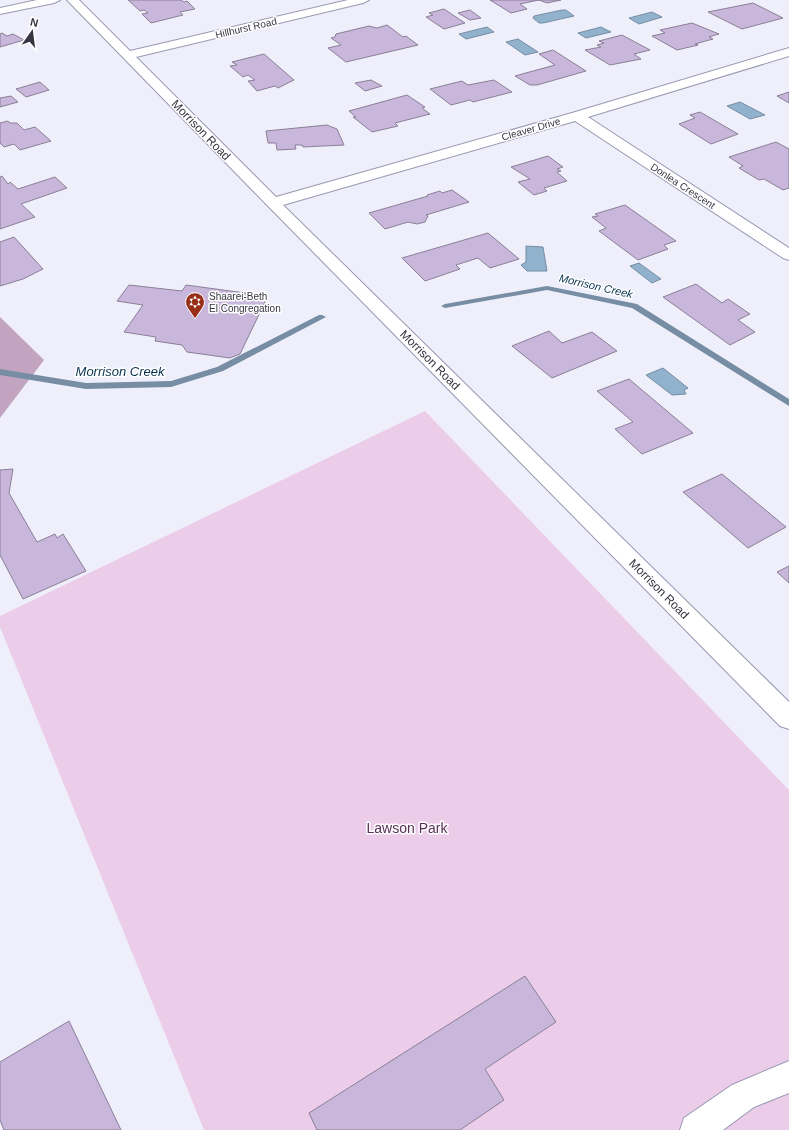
<svg xmlns="http://www.w3.org/2000/svg" width="789" height="1130" viewBox="0 0 789 1130" font-family="Arial,sans-serif">
<rect width="100%" height="100%" fill="#efeffb"/>
<path fill="#eccde9" d="M425,411L789,790V1130H204L0,627V616Z"/>
<path fill="#c2a3c0" d="M0,317L44,360L0,418Z"/>
<path fill="#91b2cd" stroke="#768da3" d="M562,10H566L574,16L543,23H539L533,18L534,16Z
M652,12L662,17L639,24L629,18Z
M487,27L494,32L466,39L459,34Z
M601,27L611,32L586,38L578,33Z
M518,39L538,52L525,55L506,42Z
M740,102L765,115L750,119L727,106Z
M526,246L543,247L547,271H527L521,265L526,262Z
M639,263L661,279L652,283L630,266Z
M663,368L688,388L684,390L686,394L672,395L646,375Z"/>
<g fill="none" stroke-linecap="round" stroke-linejoin="round">
<path fill="#768da3" fill-rule="evenodd" d="M547,286L637,304L789,399V406L632,308L547,290L445,308L441,306L445,304Z
M319,315H322L326,317L223,371L171,387L86,389L0,375V369L86,383L171,381L217,367Z"/>
</g>
<path fill="#c8b7da" stroke="#8a7f97" d="M128,0H181L184,2L187,1L195,9L180,12L183,15L151,23L142,14L148,13L144,10L140,11Z
M490,0H561L547,3L539,0L520,4L527,9L511,13Z
M753,3L783,18L742,29L708,12Z
M444,9L465,23L444,29L426,17L433,15L429,13Z
M470,10L481,18L470,20L458,13Z
M692,23L719,34L709,37L713,39L695,44L698,45L677,50L652,36L665,33L660,30Z
M387,25L403,37L406,36L418,45L346,62L328,48L341,45L331,38L335,37L336,34L369,26L377,28Z
M2,33L7,36L13,34L24,40L0,47V34Z
M622,35L650,50L634,54L641,59L610,65L585,50L601,47L597,45L604,43L599,41Z
M553,50L586,71L537,85H530L515,76L555,65L539,54Z
M264,54L294,80L278,88L275,86L257,91L248,81L255,80L248,75L243,77L230,66L237,65L232,62Z
M371,80L382,86L365,91L355,83Z
M494,80L512,92L473,102L470,100L451,105L430,89L462,81L468,85Z
M40,82L49,90L26,97L16,89Z
M789,92V103L777,96Z
M407,95L425,107L422,108L430,114L395,123L398,126L372,132L353,117H356L349,111Z
M11,96L18,102L0,107V98Z
M700,112L738,134L711,144L679,124L695,118L690,115Z
M8,121L10,123H17L24,130L35,127L51,141L20,150L14,144L4,147L0,143V123Z
M327,125L337,129L344,145L303,147L302,145H295L296,149L277,150L276,143H268L266,131Z
M776,142L789,149V188L783,190L764,179L759,180L739,168L743,166L729,157Z
M548,156L563,167L557,169L561,171L557,172L567,181L544,188L547,191L534,195L518,182L530,179L511,167Z
M2,176L8,184L10,182L18,189L55,177L67,188L21,204L35,217L0,229V177Z
M452,190L469,202L426,215L428,216L425,222L417,224L408,222L385,229L369,213L428,196L427,195L440,191L442,193Z
M625,205L676,241L664,245L668,249L638,260L599,231L606,228L592,217L598,216L595,214Z
M488,233L519,259L490,268L478,258L456,265L460,269L425,281L402,258Z
M14,237L43,269L23,279L0,286V242Z
M696,284L722,303L728,299L750,314L738,320L755,332L730,345L663,297Z
M129,285L182,291L186,285L260,295L266,300L240,354L230,358L187,352L182,345L155,341L156,337L124,332L143,305L117,301Z
M549,331L562,343L592,332L617,351L552,378L512,346Z
M629,379L693,433L642,454L615,429L633,422L597,391Z
M13,469L9,493L37,542L55,534L57,538L63,534L86,571L23,599L0,555V470Z
M722,474L786,527L748,548L683,492Z
M789,566V583L777,572Z
M525,976L556,1022L485,1069L504,1100L460,1130H317L309,1113Z
M69,1021L121,1130H4L0,1120V1062Z"/>
<g fill="none" stroke-linecap="round" stroke-linejoin="round">
<defs>
<path id="minor" d="M37,0H60L54,3L0,14V8Z
M67,0H79L130,51L348,0H369L363,3L136,57L276,197L572,113L789,48V56L588,117L789,248V260L783,258L575,121L283,205L789,702V729L780,726L268,206Z
M789,1061V1093L754,1107L723,1130H680L684,1118L732,1085Z"/>
</defs>
<use href="#minor" stroke="#9898b2" stroke-width="2"/>
<use href="#minor" fill="#fff" fill-rule="evenodd"/>
</g>
<defs>
<symbol id="synagogue-pin" viewBox="-11 -11 22 30"><path d="M0 17L-7.5 6A9.5 9.5 0 1 1 7.5 6Z" fill="#972e17" stroke="#fff"/><path d="M0-6.5L5.6 3.2H-5.6ZM0 6.5L5.6-3.2H-5.6Z" fill="#fff"/></symbol>
</defs>
<g fill-rule="evenodd">
<use href="#synagogue-pin" x="184" y="291" width="22" height="30"/>
</g>
<g text-anchor="middle" dominant-baseline="central" stroke-width="3" stroke-linejoin="round" paint-order="stroke">
<g font-size="10" fill="#363641" stroke="#fff">
<text transform="translate(246 28) rotate(-13)">Hillhurst Road</text>
<text transform="translate(531 129) rotate(-16)">Cleaver Drive</text>
<text transform="translate(683 186) rotate(33)">Donlea Crescent</text>
</g>
<g font-size="10" fill="#363641" stroke="#fff" text-anchor="start">
<text x="209" y="296">Shaarei-Beth<tspan x="209" dy="12">El Congregation</tspan></text>
</g>
<g font-size="11" font-style="italic" fill="#06324d" stroke="#fff">
<text transform="translate(596 286) rotate(13)">Morrison Creek</text>
</g>
<g font-size="12" fill="#363641" stroke="#fff">
<text transform="translate(201 130) rotate(46)">Morrison Road</text>
<text transform="translate(430 360) rotate(45)">Morrison Road</text>
<text transform="translate(659 589) rotate(45)">Morrison Road</text>
</g>
<g font-size="13" font-style="italic" fill="#06324d" stroke="#fff">
<text x="120" y="371">Morrison Creek</text>
</g>
<g font-size="14" fill="#593057" stroke="#fff">
<text x="407" y="828">Lawson Park</text>
</g>
</g>
<g transform="translate(32 32) rotate(14)" stroke="#ffffff" stroke-width="3" paint-order="stroke">
<path d="M0-3L7 15L0 10L-7 15Z" fill="#363641"/>
<text y="-6" font-size="11" font-weight="bold" text-anchor="middle" fill="#363641">N</text>
</g>
</svg>
